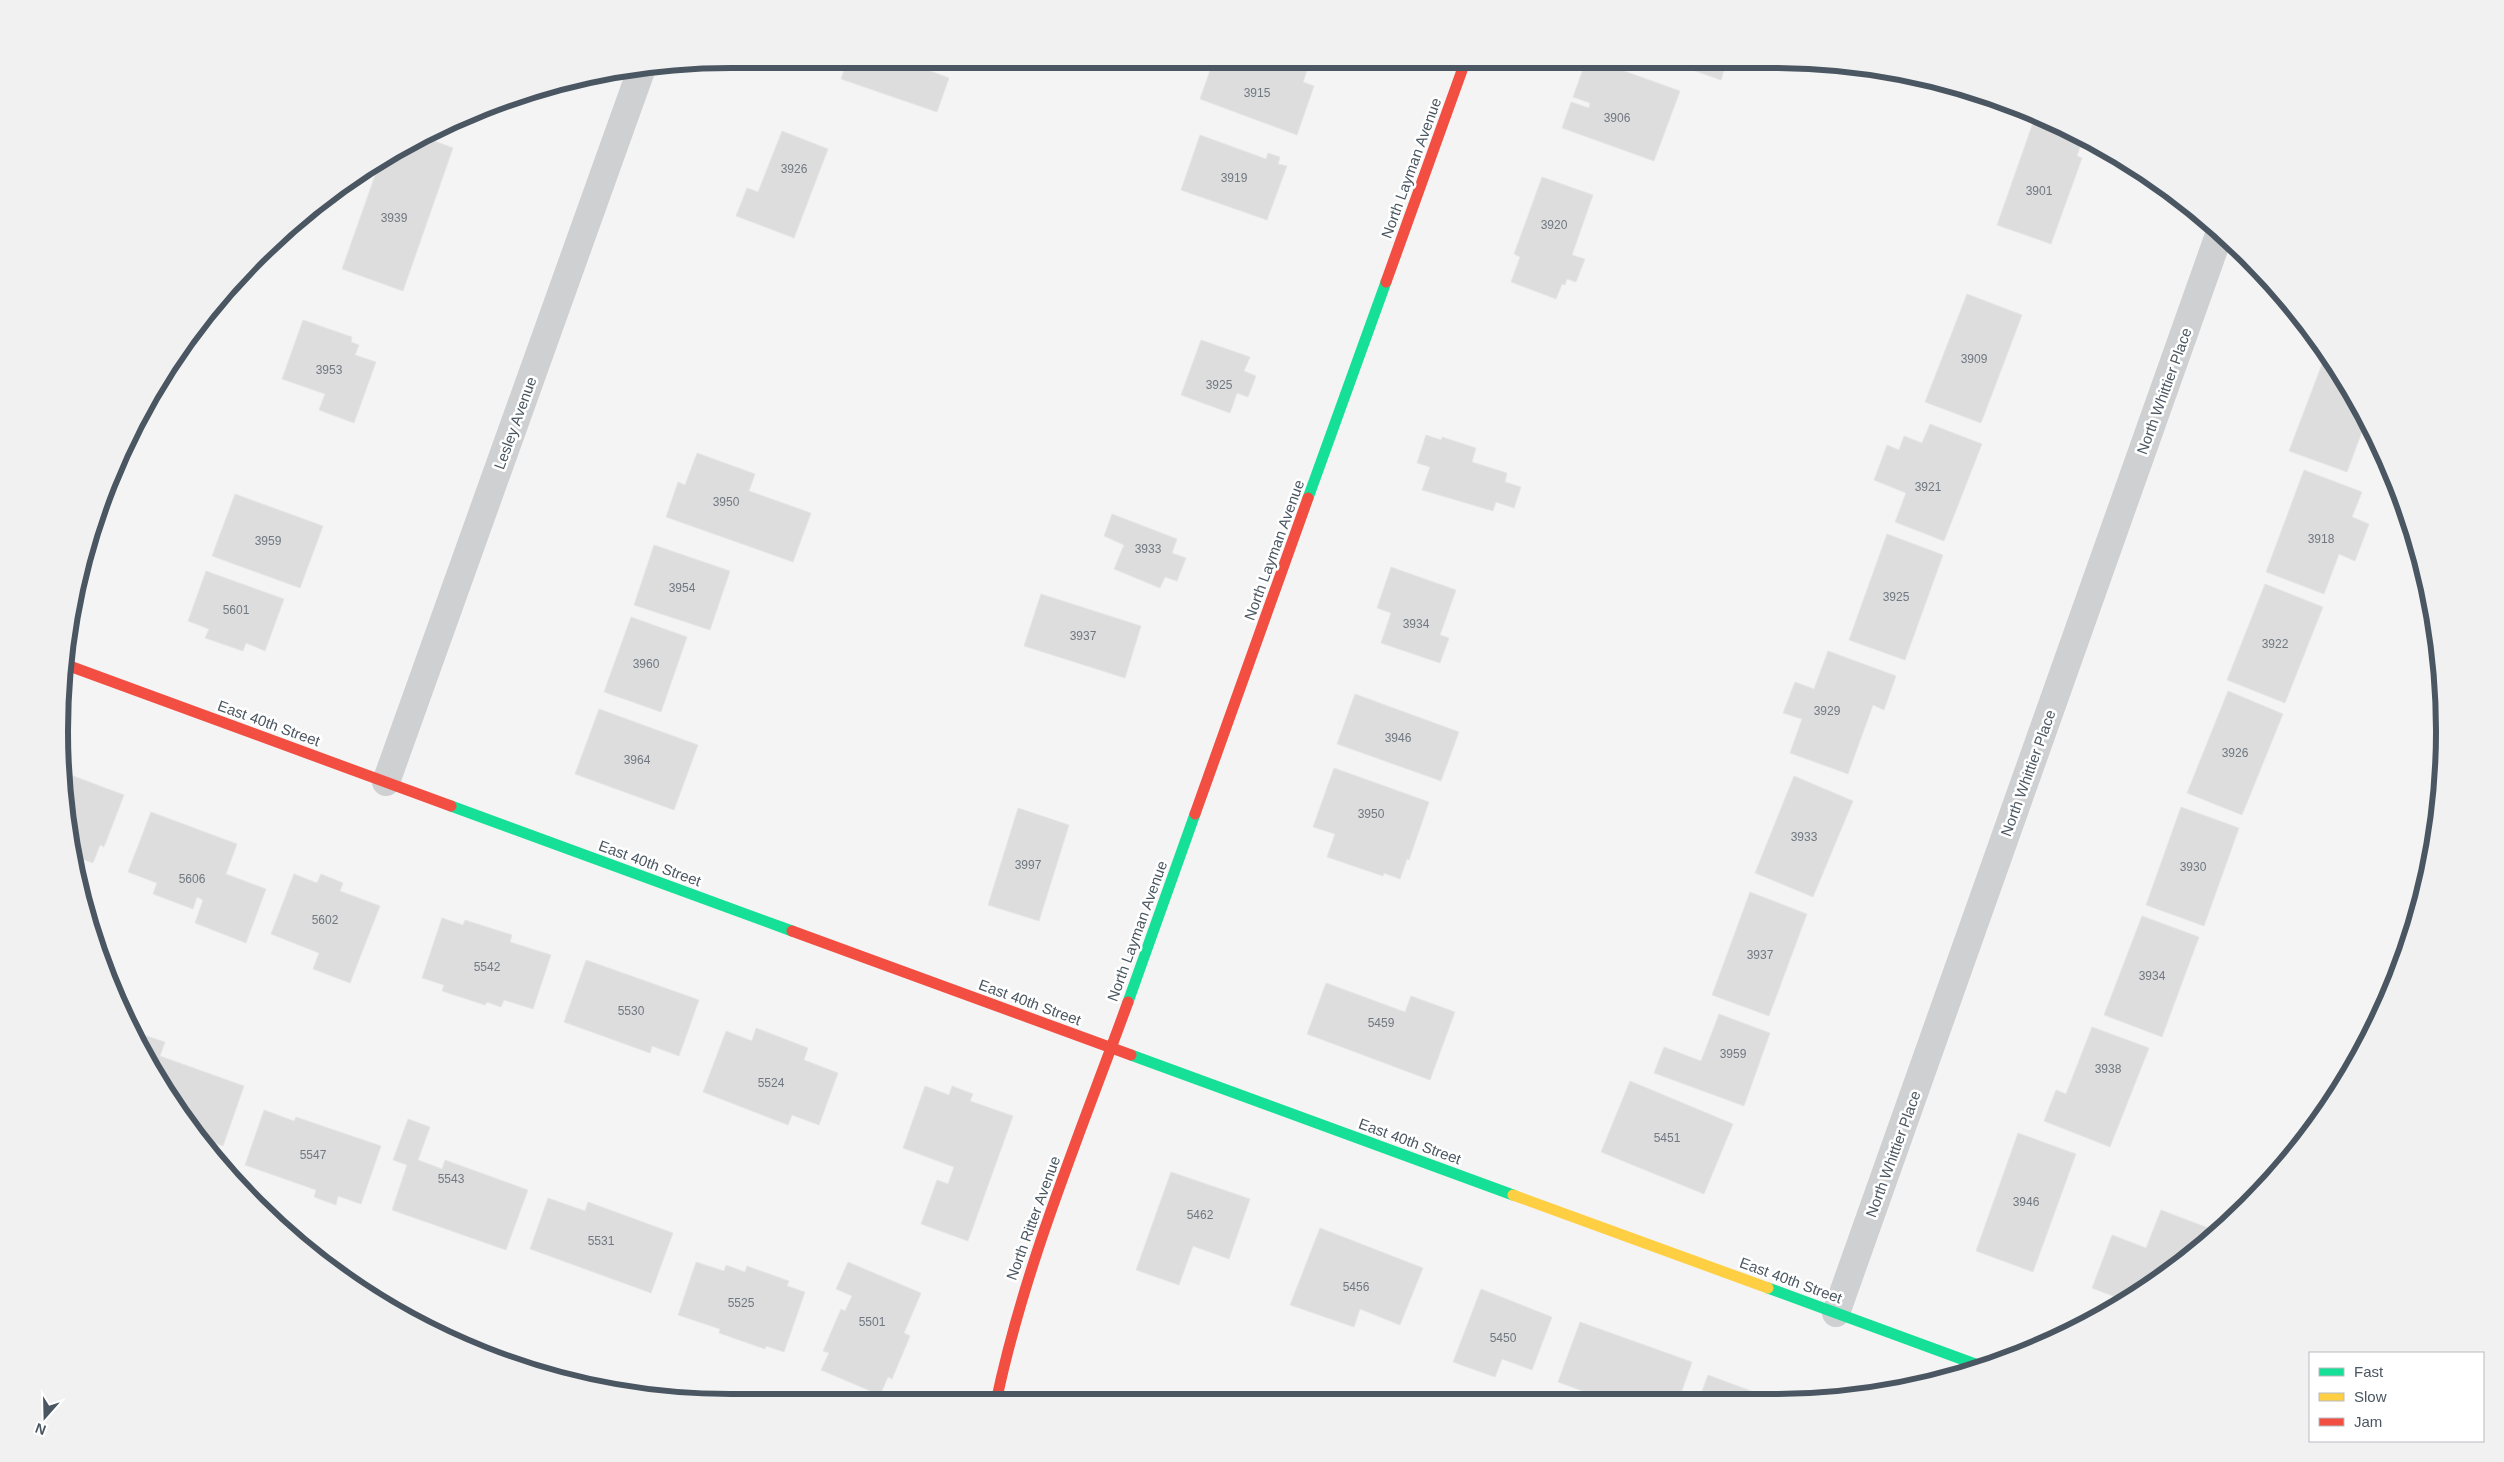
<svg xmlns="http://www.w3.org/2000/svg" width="2504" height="1462" viewBox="0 0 2504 1462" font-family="Helvetica,sans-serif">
<rect width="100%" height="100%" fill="#f4f4f4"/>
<path fill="#ddddde" stroke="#e5e6e7" d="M1586,61H1596L1680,91L1654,161L1562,128L1571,102L1589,108L1590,103L1573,97Z
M1667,61H1727L1721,80Z
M1213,62H1247L1258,67L1260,62H1310L1303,82L1314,86L1297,135L1200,99Z
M842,64H912L949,78L937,112L841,79L845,67Z
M2035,117L2082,140L2077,156L2082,158L2051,244L1997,225Z
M782,131L828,149L794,238L736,216L747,188L758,192Z
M1200,135L1266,159L1268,153L1280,157L1278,164L1287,166L1267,220L1181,190Z
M421,136L453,148L403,291L342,269L378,167L374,165Z
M1542,177L1593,195L1572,255L1585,259L1576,282L1567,279L1565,285L1562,284L1556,299L1511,282L1520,257L1514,254Z
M1967,294L2022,315L1981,423L1925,402Z
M303,320L352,337L351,342L359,345L355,355L376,362L354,423L319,410L325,394L282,379Z
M1201,340L1250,357L1244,371L1256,376L1248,397L1237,393L1230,413L1181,395Z
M2327,351L2366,421L2347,472L2289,451Z
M1930,424L1982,444L1944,541L1895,522L1906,493L1874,480L1887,445L1899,450L1904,436L1922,443Z
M1426,435L1441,440L1442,437L1476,448L1472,462L1507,473L1505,482L1521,487L1514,508L1496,502L1493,511L1422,490L1430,467L1417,463Z
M697,453L755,474L749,491L811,513L793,562L666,517L678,482L685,485Z
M2304,470L2362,492L2352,517L2369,524L2355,561L2339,554L2324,594L2266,572Z
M235,494L323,526L300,588L212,556Z
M1112,514L1177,539L1172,553L1186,558L1177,581L1165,577L1160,588L1114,569L1124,545L1104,536Z
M1887,534L1943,555L1905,660L1849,640Z
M654,545L730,571L710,630L634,605Z
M1391,567L1456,590L1440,635L1449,638L1440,663L1381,643L1391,613L1377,608Z
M206,571L284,599L265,651L246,643L243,651L205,638L209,629L188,621Z
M2265,584L2323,607L2285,703L2227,680Z
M1041,594L1141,626L1125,678L1024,646Z
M631,617L687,637L661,712L604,692Z
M1828,651L1896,676L1884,710L1873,705L1848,774L1790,753L1802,719L1783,713L1795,682L1814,689Z
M2228,691L2283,714L2242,815L2187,793Z
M1355,694L1459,732L1441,781L1337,744Z
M599,709L698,745L674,810L575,774Z
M1334,768L1429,802L1409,860L1407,859L1400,879L1384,873L1383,876L1327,857L1335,834L1313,827Z
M60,771L124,795L104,847L100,845L93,863L71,855Z
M1794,776L1853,801L1813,897L1755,873Z
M2181,807L2239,828L2204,926L2146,905Z
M1018,808L1069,825L1039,921L988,905Z
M151,812L237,844L226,874L266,889L246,943L195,923L203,900L197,897L193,909L153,894L157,883L128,872Z
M294,874L317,883L321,874L343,883L340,891L380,906L350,983L313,969L319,953L271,934Z
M1750,892L1807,914L1769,1016L1712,995Z
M2142,916L2199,937L2162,1037L2104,1015Z
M442,918L463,925L465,920L512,935L510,942L551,955L533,1009L504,1000L501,1007L487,1002L485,1005L442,991L444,985L422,978Z
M586,960L699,1000L679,1056L652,1046L650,1053L564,1022Z
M1326,983L1405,1012L1411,996L1455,1012L1430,1080L1307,1034Z
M1719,1014L1770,1033L1744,1106L1654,1073L1664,1047L1701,1061Z
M2092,1027L2149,1048L2110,1147L2044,1121L2056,1090L2066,1094Z
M756,1028L808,1048L804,1060L838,1073L819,1125L792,1115L788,1125L703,1092L726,1031L752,1041Z
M134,1032L165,1042L160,1056L244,1086L223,1146L200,1138L149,1067L133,1035Z
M1630,1081L1733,1124L1704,1194L1601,1152Z
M925,1086L949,1095L952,1086L973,1094L970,1101L1013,1116L968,1241L921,1224L937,1180L948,1184L954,1167L903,1148Z
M264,1110L294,1121L296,1117L381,1146L361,1204L338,1196L336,1205L314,1197L316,1190L245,1165Z
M408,1119L430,1127L418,1160L442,1169L445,1160L528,1190L506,1250L392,1210L407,1165L393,1160Z
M2018,1133L2076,1154L2033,1272L1976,1251Z
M1171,1172L1250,1199L1229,1259L1193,1246L1179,1285L1136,1270Z
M548,1198L585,1211L588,1202L673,1233L651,1293L530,1249Z
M2161,1210L2216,1231L2126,1301L2092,1288L2112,1235L2146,1248Z
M1320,1228L1423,1268L1400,1325L1360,1309L1354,1327L1290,1305Z
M696,1262L724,1271L726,1265L745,1272L747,1266L789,1281L787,1286L805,1292L784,1352L766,1346L765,1349L719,1333L720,1329L678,1315Z
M848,1262L921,1293L904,1333L910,1336L892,1379L888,1377L880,1395L821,1370L829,1353L823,1351L841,1309L845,1311L852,1296L836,1289Z
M1481,1289L1552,1317L1532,1370L1502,1359L1495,1377L1453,1362Z
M1580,1322L1692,1362L1678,1402H1613L1558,1382Z
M1708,1375L1781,1402H1698Z"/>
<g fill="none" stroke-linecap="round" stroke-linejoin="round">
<path stroke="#ced0d2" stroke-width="28" d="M386,782L643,65
M1836,1313L2220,232"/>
<path stroke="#16e098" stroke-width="11" d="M1308,498L1386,282
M451,806L792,931
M1128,1002L1195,814
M1131,1055L1513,1195
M1768,1288L1986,1368"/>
<path stroke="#ffcf43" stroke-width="11" d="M1513,1195L1768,1288"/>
<path stroke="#f24e42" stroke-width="11" d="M1386,282L1465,62
M64,664L451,806
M1195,814L1308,498
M792,931L1131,1055
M996,1402C1025,1264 1080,1134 1128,1002"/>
</g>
<g text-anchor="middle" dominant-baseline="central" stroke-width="5" stroke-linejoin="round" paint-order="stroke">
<g font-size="12" fill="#707881">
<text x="1257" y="93">3915</text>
<text x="1617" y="118">3906</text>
<text x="794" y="169">3926</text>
<text x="1234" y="178">3919</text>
<text x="2039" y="191">3901</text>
<text x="394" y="218">3939</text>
<text x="1554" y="225">3920</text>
<text x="1974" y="359">3909</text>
<text x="329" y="370">3953</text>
<text x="1219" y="385">3925</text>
<text x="1928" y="487">3921</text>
<text x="726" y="502">3950</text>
<text x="2321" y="539">3918</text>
<text x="268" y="541">3959</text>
<text x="1148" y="549">3933</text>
<text x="682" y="588">3954</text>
<text x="1896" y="597">3925</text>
<text x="236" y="610">5601</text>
<text x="1416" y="624">3934</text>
<text x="1083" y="636">3937</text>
<text x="2275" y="644">3922</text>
<text x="646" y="664">3960</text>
<text x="1827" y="711">3929</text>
<text x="1398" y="738">3946</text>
<text x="2235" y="753">3926</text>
<text x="637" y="760">3964</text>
<text x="1371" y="814">3950</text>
<text x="1804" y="837">3933</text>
<text x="1028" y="865">3997</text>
<text x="2193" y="867">3930</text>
<text x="192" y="879">5606</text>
<text x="325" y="920">5602</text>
<text x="1760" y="955">3937</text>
<text x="487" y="967">5542</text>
<text x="2152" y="976">3934</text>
<text x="631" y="1011">5530</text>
<text x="1381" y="1023">5459</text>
<text x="1733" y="1054">3959</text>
<text x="2108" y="1069">3938</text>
<text x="771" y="1083">5524</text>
<text x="1667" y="1138">5451</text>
<text x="313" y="1155">5547</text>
<text x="451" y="1179">5543</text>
<text x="2026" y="1202">3946</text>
<text x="1200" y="1215">5462</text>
<text x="601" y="1241">5531</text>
<text x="1356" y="1287">5456</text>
<text x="741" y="1303">5525</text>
<text x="872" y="1322">5501</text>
<text x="1503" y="1338">5450</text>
</g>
<g font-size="15" fill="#4a5661" stroke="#fff">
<text transform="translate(1411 168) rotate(-70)">North Layman Avenue</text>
<text transform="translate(2164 391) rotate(-70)">North Whittier Place</text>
<text transform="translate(515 423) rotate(-70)">Lesley Avenue</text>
<text transform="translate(1274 550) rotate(-70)">North Layman Avenue</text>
<text transform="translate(269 723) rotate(20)">East 40th Street</text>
<text transform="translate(2028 773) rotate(-70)">North Whittier Place</text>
<text transform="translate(650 863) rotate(20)">East 40th Street</text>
<text transform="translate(1137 931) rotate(-70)">North Layman Avenue</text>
<text transform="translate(1030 1002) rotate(20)">East 40th Street</text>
<text transform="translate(1410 1141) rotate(20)">East 40th Street</text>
<text transform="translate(1893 1154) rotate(-70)">North Whittier Place</text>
<text transform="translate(1033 1218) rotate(-70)">North Ritter Avenue</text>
<text transform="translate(1791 1280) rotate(20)">East 40th Street</text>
</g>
</g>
<path d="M0 0H2504V1462H0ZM731 68H1773A663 663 0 0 1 2436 731V731A663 663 0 0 1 1773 1394H731A663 663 0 0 1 68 731V731A663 663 0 0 1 731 68Z" fill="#f1f1f2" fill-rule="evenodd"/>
<path fill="none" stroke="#4a5661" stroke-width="6" d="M731 68H1773A663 663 0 0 1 2436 731V731A663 663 0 0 1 1773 1394H731A663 663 0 0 1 68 731V731A663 663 0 0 1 731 68Z"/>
<rect x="2309" y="1352" width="175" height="90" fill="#ffffff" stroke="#b7bbc0"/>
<rect x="2319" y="1368" width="25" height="8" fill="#16e098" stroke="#b7bbc0"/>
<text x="2354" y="1377" font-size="15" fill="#4a5661">Fast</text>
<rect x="2319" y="1393" width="25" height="8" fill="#ffcf43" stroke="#b7bbc0"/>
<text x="2354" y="1402" font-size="15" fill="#4a5661">Slow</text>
<rect x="2319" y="1418" width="25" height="8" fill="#f24e42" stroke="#b7bbc0"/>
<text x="2354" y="1427" font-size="15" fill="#4a5661">Jam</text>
<g transform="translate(45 1417) rotate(200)" stroke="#ffffff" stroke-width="4" paint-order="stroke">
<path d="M0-4L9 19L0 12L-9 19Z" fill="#4a5661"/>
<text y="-8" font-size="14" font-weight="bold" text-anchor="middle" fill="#4a5661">N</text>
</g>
</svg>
